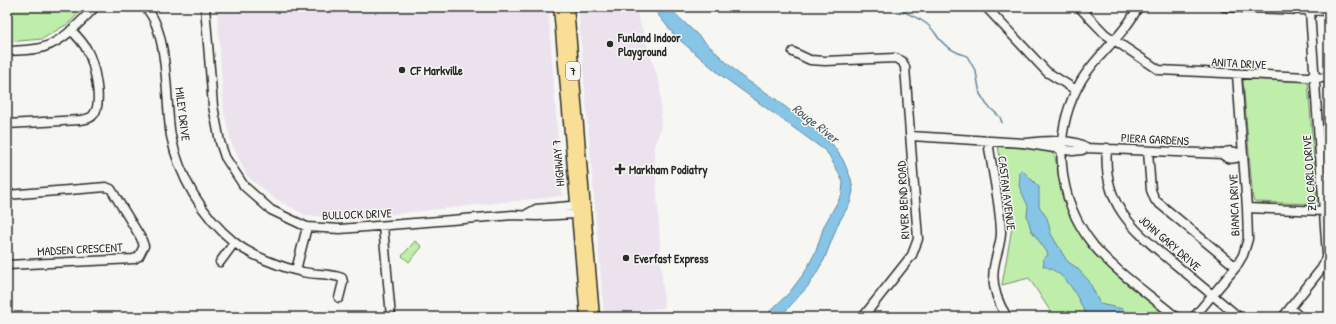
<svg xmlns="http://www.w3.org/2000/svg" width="1336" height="324" viewBox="0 0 1336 324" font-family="'Patrick Hand',sans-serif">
<rect width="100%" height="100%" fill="#f6f6f2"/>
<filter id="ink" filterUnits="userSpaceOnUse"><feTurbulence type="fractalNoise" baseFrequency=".025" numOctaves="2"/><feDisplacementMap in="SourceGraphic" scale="8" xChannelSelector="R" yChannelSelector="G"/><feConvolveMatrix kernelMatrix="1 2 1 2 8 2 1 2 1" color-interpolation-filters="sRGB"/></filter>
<g filter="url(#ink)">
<path fill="#ebe2ee" d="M217,7H548L562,196L346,219L305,215L274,198L247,176L231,142L224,113Z
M578,7H635L660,85L661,128L654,146L664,308L604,314Z"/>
<path fill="#bfedaa" stroke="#758c6a" d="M7,7H85L69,23L42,39L7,42Z
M1246,79L1308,82L1317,201L1315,204L1256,202L1253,200L1243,81Z
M998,146L1047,150L1053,154L1055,157L1063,199L1080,234L1100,259L1169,317H1054L1029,278L1002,285L1012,227Z
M415,241L422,247L409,262L402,256Z"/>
<path fill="#87c5e7" stroke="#62879c" d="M652,7H668L742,77L773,97L833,145L843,160L851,179L853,191L850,203L838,224L824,260L809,285L780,317H764L789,293L805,272L816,251L824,226L842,194L843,182L829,155L823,149L722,76L675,36Z
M1022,170L1039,187V206L1047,218L1051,234L1067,261L1077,268L1089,281L1100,304L1123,309L1128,317H1121L1118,311L1116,314L1118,317H1087C1077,296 1068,273 1043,266L1044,262L1043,259L1048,255L1047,252L1031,230L1027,216L1028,206L1019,186L1020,176L1018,173Z"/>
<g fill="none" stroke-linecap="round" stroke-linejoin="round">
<path stroke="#62879c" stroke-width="1.5" d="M896,7C904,13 915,16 924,22C933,28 934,32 940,40C947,48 957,53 967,56L976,72L980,94L987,105L1000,117L1002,123"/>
<defs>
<path id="minor" d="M145,7C170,31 165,103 171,136C179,176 202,216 234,242C249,255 283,268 303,272C316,275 330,273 342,278L343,282L339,298
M205,7L213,106L220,142L225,157L244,186L271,210L307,227L340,229L513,215L537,216L576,214
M986,7L1047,72L1076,90
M1079,7L1105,34L1159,70L1329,78
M1138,7C1124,36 1097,54 1081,81C1051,133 1056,199 1094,246C1117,273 1149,294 1176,317
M1224,7L1329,11
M7,51C19,50 33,51 44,47C65,40 80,22 95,7
M793,52L810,60L825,61L895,58L902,61L905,67L918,239L912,255L863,317
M7,124L80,120C86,119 91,119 94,114C103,102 94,63 87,50C83,42 78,37 71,30
M911,136L1023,143L1073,151L1082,150L1086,148L1222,154C1229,149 1236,152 1243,155
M988,141C992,171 1000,202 1001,232C1001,243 997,252 995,262C990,282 996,300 1007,317
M1027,143C1041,141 1077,138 1086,148
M1107,148C1102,207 1135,231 1176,265C1197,282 1218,300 1239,317
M1148,151L1151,190L1155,200L1236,267
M1222,154C1229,161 1235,159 1243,155
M7,195L106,187L111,189L141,238L144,246L139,256L134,259L7,265
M1247,208L1325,211
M527,214L536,209L582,205
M383,226L391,317
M220,262L234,243
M296,270L307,227
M1290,308L1300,317
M1194,317L1236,267L1243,255L1248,239L1247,208L1237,75
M1283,317L1322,268L1327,255L1310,12"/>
<path id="major" d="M559,7L586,317
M568,7L594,317"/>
</defs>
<use href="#minor" stroke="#2b2b2b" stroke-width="11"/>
<use href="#major" stroke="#2b2b2b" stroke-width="13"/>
<use href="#minor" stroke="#f6f6f2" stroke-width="8"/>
<use href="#major" stroke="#f9df96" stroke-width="10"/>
</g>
</g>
<g fill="#2b2b2b" stroke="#f6f6f2" stroke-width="1.5">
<circle cx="610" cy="44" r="4"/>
<circle cx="402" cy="70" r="4"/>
<path d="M618 163h4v4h4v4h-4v4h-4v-4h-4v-4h4z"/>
<circle cx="626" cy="258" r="4"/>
</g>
<g text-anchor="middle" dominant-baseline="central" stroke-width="3" stroke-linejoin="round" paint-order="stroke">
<rect fill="#f6f6f2" stroke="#686867" stroke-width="1" x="566" y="62" width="14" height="18" rx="3"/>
<g font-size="11" font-weight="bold" fill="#2b2b2b">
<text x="573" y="71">7</text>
</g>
<g font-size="12" font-weight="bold" fill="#2b2b2b" stroke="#f6f6f2" text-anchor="start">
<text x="618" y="37">Funland Indoor<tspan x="618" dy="14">Playground</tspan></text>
<text x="410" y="70">CF Markville</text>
<text x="629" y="169">Markham Podiatry</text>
<text x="634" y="258">Everfast Express</text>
</g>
<g font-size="12" fill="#2b2b2b" stroke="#f6f6f2">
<text transform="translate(1239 63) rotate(3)">ANITA DRIVE</text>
<text transform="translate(183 114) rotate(83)">MILEY DRIVE</text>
<text transform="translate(1155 139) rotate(3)">PIERA GARDENS</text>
<text transform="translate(558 163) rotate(-95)">HIGHWAY 7</text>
<text transform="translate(1309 173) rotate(-94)">ZIO CARLO DRIVE</text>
<text transform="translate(1007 193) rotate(83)">CASTAN AVENUE</text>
<text transform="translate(903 200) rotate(-93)">RIVER BEND ROAD</text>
<text transform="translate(1234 205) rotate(-92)">BIANCA DRIVE</text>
<text transform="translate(357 214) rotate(-2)">BULLOCK DRIVE</text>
<text transform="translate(1170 243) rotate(41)">JOHN GARY DRIVE</text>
<text transform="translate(80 249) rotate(-3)">MADSEN CRESCENT</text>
</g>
<g font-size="13" font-style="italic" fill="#475963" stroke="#f6f6f2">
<text transform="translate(816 123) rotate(38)">Rouge River</text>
</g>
</g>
<rect width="1336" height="324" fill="none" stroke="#f6f6f2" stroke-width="24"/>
<rect x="12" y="12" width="1312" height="300" fill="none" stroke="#2b2b2b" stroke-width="1.5" filter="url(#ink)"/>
</svg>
